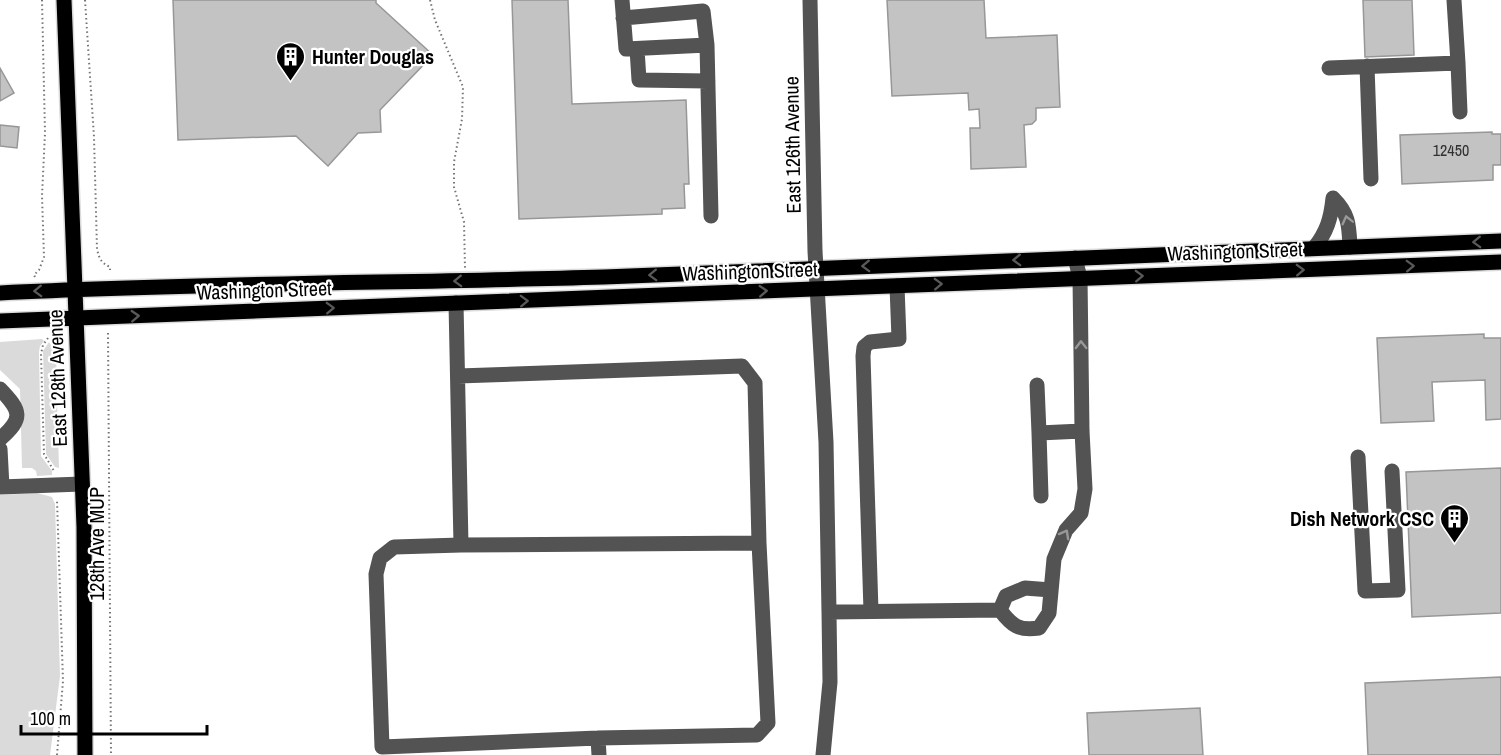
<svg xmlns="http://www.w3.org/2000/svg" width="1501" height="755" viewBox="0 0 1501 755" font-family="'Archivo Narrow',sans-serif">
<rect width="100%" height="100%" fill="#fff"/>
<path fill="#dadada" d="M42,339L44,341L40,346L39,352L41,456L52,471V475L37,476L36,471L32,468H22L20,389L0,370V342Z
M49,342L53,349L56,350L57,395L54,396L55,401L57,402L59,468L55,467L46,454L43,351Z
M37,493L52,497L55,504L60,676L50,755H0V495Z"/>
<path fill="#c3c3c3" stroke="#979797" stroke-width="1.5" d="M173,0H376V3L433,55L380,110L381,132L358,133L328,166L296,136L178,140Z
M512,0H568L572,104L686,100L689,184H684L685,208L662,209V214L519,219Z
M887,0H984L986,38L1057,35L1060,107L1036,108V120L1032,124L1024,125L1026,167L971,169L970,128H980L979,109L969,110L968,93L892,96Z
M1363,0H1412L1414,55L1365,57Z
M0,68L14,93L0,101Z
M0,125L19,127L17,148L0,146Z
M1492,132V134H1501V165H1493V180L1402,184L1400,135Z
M1484,334V338H1501V419L1486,420L1485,380L1432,382L1434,421L1381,423L1377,338Z
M1501,468V613L1412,617L1406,472Z
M1501,677V755H1368L1365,683Z
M1200,708L1203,755H1089L1087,713Z"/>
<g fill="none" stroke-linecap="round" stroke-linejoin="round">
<defs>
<path id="major" d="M64,0L84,527L85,755
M0,293C201,283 402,283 604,277C903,267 1202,252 1501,241
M0,321L1501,262"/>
</defs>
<use href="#major" stroke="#dbdbdb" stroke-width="18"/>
<path stroke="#757575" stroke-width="2" stroke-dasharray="1.5 3" stroke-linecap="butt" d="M85,0L94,137L97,249C99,258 101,263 110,267V270
M430,0L435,20L463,87L462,119L454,162V187L464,222L465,268
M35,277L34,275L39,270L44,257L42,196L45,133L42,0
M108,333L111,755
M48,338L43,345L41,354L44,454L54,471
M57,755L63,681L57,500"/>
<path stroke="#535353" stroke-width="15" d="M622,0L626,49L707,45L711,216
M810,0L815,251L826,442L829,612L1000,610
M623,18L703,11L707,45
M637,49L639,80L708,81
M1458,63L1460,112
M1367,66L1371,179
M1329,68L1458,63L1454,0
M1333,198C1349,214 1349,225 1350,247
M1314,248C1327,232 1331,218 1333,198
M456,303L461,545L759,543L755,383L742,366L458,376
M1037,385L1039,433L1082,431
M0,389C21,411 24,418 0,439
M1039,433L1041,496
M0,449L2,487
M1358,457L1365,591L1398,590L1392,471
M0,487L82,484
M461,545L394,547L380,558L376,574L382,747L598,738L757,735L768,723L759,543
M1051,590L1025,588L1006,596L1000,610C1012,626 1019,631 1039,628L1049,613L1054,559L1066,530L1081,513L1085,489L1082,431L1080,278L1075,258
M871,611L863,356L864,347L870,342L899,339L897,286
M598,738L599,755
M823,755L830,682L829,612"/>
<use href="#major" stroke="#000" stroke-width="15"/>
</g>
<defs><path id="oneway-chevron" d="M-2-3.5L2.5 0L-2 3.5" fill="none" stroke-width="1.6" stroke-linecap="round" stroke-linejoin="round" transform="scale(1.5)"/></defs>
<g stroke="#989898">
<use href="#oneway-chevron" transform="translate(1347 220) rotate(-104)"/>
<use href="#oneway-chevron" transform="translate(1081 345) rotate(-91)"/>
<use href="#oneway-chevron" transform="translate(1065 534) rotate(-61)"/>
</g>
<g stroke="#595959">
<use href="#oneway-chevron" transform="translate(1477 242) rotate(178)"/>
<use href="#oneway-chevron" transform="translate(1017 260) rotate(178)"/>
<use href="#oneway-chevron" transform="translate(866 266) rotate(178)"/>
<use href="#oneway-chevron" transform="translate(1410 266) rotate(-2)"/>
<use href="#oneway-chevron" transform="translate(1300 270) rotate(-2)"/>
<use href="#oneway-chevron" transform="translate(653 275) rotate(178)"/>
<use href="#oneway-chevron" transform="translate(1139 276) rotate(-2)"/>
<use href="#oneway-chevron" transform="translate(458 281) rotate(178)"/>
<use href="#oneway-chevron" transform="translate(938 284) rotate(-2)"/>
<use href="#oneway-chevron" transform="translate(38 291) rotate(178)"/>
<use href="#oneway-chevron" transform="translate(763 291) rotate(-3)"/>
<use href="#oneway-chevron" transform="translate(524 301) rotate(-2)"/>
<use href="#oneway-chevron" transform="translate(330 308) rotate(-2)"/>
<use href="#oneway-chevron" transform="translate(135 316) rotate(-3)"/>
</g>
<defs>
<symbol id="building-pin" viewBox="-11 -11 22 30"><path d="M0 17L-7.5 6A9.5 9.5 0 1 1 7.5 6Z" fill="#000" stroke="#fff"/><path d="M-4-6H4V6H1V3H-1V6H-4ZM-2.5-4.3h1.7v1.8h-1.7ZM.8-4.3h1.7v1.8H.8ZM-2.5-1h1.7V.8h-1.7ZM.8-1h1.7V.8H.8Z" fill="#fff"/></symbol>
</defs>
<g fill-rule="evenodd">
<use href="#building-pin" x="274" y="40" width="33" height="45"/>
<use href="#building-pin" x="1438" y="502" width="33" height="45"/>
</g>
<g text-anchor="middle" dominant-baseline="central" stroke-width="4.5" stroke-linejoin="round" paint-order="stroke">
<g font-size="16" fill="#313131">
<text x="1451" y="150">12450</text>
</g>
<g font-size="20" font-weight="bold" fill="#000" stroke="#fff" text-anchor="start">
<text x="312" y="56">Hunter Douglas</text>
<text x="1434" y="518" text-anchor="end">Dish Network CSC</text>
</g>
<g font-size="20" fill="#000" stroke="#fff">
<text transform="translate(792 145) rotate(-91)">East 126th Avenue</text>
<text transform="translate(1235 251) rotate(-2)">Washington Street</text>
<text transform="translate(750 271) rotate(-2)">Washington Street</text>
<text transform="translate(264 290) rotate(-2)">Washington Street</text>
<text transform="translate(57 378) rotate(-92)">East 128th Avenue</text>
<text transform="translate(96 544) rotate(-90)">128th Ave MUP</text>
</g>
</g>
<path d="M21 725v9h186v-9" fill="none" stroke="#000000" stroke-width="3"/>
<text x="30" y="725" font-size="18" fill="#000000" stroke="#ffffff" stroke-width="4.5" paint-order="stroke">100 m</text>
</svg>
